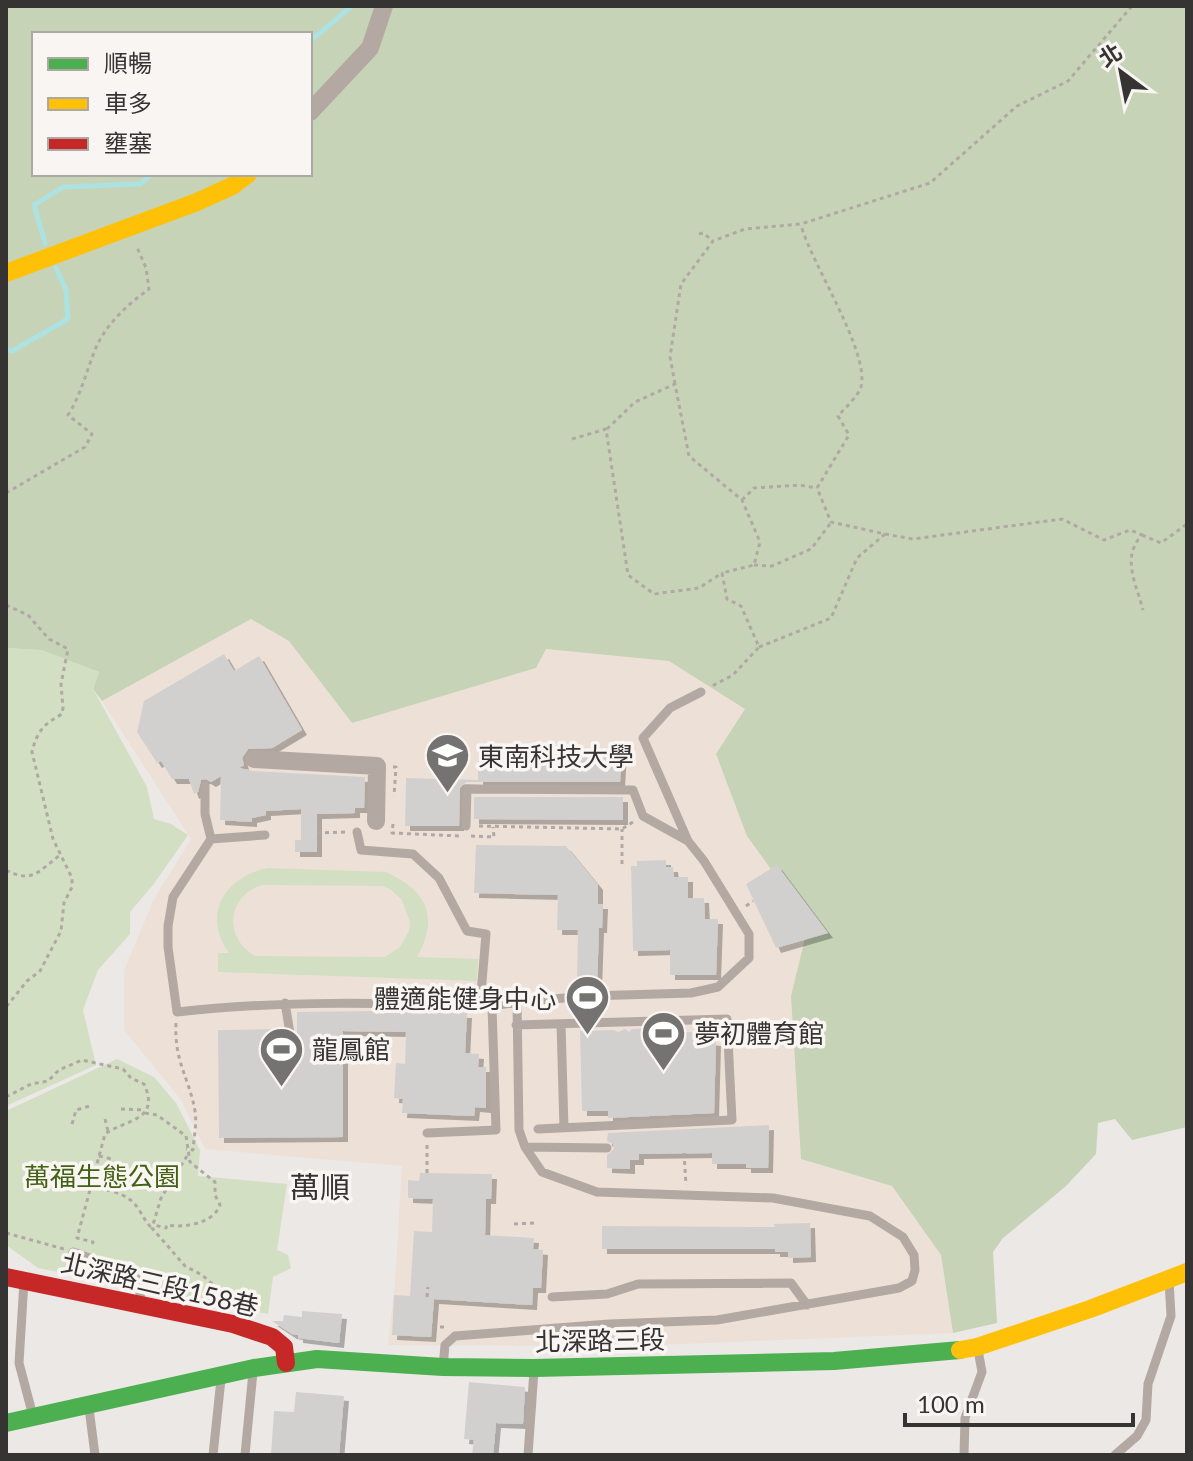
<svg xmlns="http://www.w3.org/2000/svg" width="1193" height="1461" viewBox="0 0 1193 1461" font-family="Lato,'Noto Sans TC',sans-serif">
<defs>
<filter id="shadow"><feDropShadow dx="5" dy="5" stdDeviation="0" flood-color="#0004"/></filter>
</defs>
<rect width="100%" height="100%" fill="#ebe8e6"/>
<path fill="#ede1d7" d="M702,314L809,922L801,1159L892,1186L941,1255L953,1333L633,1346L388,1345L395,1282L402,1166L205,1149L181,1100L124,1030V970L154,899L191,839L102,701L251,619L289,641L352,723Z"/>
<path fill="#d3dfc3" fill-rule="evenodd" d="M6,648L41,650L99,672L93,689L147,787L154,819L171,824L188,835L153,885L130,912V934L98,970L83,1010L96,1065L6,1106Z
M268,868L386,872C426,890 440,916 417,957L478,959L477,981L218,972V953H229C201,915 225,876 268,868ZM262,885L382,886L390,889L402,900L410,922L409,931L400,947L385,957L255,956C223,938 227,896 262,885Z
M117,1059L154,1077L176,1103L200,1150L198,1176L287,1184L277,1250L288,1255L291,1268L273,1277L268,1314L38,1268L6,1245V1111Z"/>
<path fill="#c7d3b6" fill-rule="evenodd" d="M6,6H1187V1127L1132,1140L1115,1119L1098,1123L1096,1154L1065,1187L1003,1238L993,1252L997,1323L953,1333L941,1255L892,1186L801,1159L791,996L809,922L747,836L716,754L745,709L669,661L546,649L536,668L352,723L289,641L251,619L102,701L93,689L99,672L41,650L6,648ZM34,34H310V174H34Z"/>
<g fill="none" stroke-linecap="round" stroke-linejoin="round">
<path stroke="#ace2e2" stroke-width="5" d="M310,41L352,6
M45,243L34,205L63,187L140,184L152,174
M6,349L12,351L68,319L66,290L56,268"/>
</g>
<path fill="#d2d0ce" filter="url(#shadow)" d="M224,654L234,671L259,656L302,730L272,748L248,749L242,758L244,765L239,768L253,771L365,777L364,808H355V813L317,814V852H295V840H301V809L266,811V815L252,818V822L220,820L221,776L211,782L206,779L201,780L198,792L194,794L189,779H172L161,761L157,763L137,732L144,701Z
M478,745L622,749L620,782H466L460,788L459,826H405L406,778L478,780Z
M474,797H623V820L474,819Z
M476,845L566,846L598,885V904H603L602,928H599L597,984L577,983L578,930H557L558,895L474,893Z
M666,860V867H673L674,877H688V898H704L705,919H718L716,975H670V950L633,951L631,866H637V861Z
M777,865L828,933L776,948L746,884Z
M374,1011L467,1013L465,1053L479,1054L478,1067H486V1108L475,1107L474,1116L402,1113L403,1099L394,1098L396,1063L405,1064L406,1032L343,1031V1137L219,1138L218,1030L282,1029L284,1037L290,1040L297,1035V1012Z
M662,1028L665,1032L670,1028L674,1033L707,1031V1040L716,1041L714,1113L608,1118V1111H582L580,1031L614,1030L618,1032L625,1029L629,1032L632,1029Z
M769,1125L768,1168H746V1164H712V1153L639,1154V1160H630V1169L607,1168V1155L614,1149L613,1144L607,1141L608,1133Z
M420,1173L492,1174L491,1199H486L485,1235L534,1238L533,1249L543,1250L541,1288H533L532,1305L434,1299L431,1337L392,1335L394,1295L410,1296L414,1231L432,1232L433,1199L408,1198V1180L419,1181Z
M810,1223L811,1257L788,1258V1252H775V1249H602V1226L775,1227L774,1224Z
M302,1311L342,1314L339,1343L298,1338V1335L292,1334L272,1321H283L284,1315L302,1317Z
M637,1330V1337L587,1341L586,1333Z
M469,1382L525,1387L523,1424L496,1423L493,1455H472L474,1440L464,1439Z
M296,1392L344,1396L339,1455H271L274,1411L294,1412Z"/>
<g fill="none" stroke-linecap="round" stroke-linejoin="round">
<path stroke="#b0a8a4" stroke-width="3" stroke-dasharray="4 4" stroke-linecap="butt" d="M699,234L703,233L713,241
M675,384L670,357L681,284L713,241L745,229L801,224L930,183L1017,106L1068,81L1132,6
M607,429L635,402L675,384L689,456L742,500L760,542L754,565L722,573
M572,439L606,429L628,575L654,594L699,588L722,573L727,599L741,606L759,647L733,675L712,686
M6,493L85,447L92,434L68,415C81,395 86,372 95,350C105,325 128,304 149,289L146,268L136,245
M742,500L754,488L799,485L817,488
M885,534L913,539L1062,519L1104,540L1130,530L1142,535C1121,558 1136,583 1143,610
M1142,535L1161,543L1187,524
M754,565L772,566L811,549L830,524
M6,605L28,615L49,639L68,649L61,684L63,708L62,714C44,724 37,731 32,752L53,839L72,878V887L64,903L61,931L40,971L27,981L6,1007
M759,647L831,618L857,558L885,534L831,522L817,488L849,435L838,416C845,408 858,396 861,387C870,352 811,263 801,225
M393,767H396L394,796
M393,824L392,833L460,836
M479,826L622,829L633,822
M317,833L346,832
M471,836L494,837L493,827
M622,864V829
M6,870C32,884 39,871 60,855
M746,906L753,901
M176,1023C174,1062 189,1077 195,1111C197,1124 194,1137 193,1150L186,1149
M6,1097L31,1084L48,1081L59,1070L82,1060L123,1069L131,1078L144,1084C161,1121 126,1119 105,1134L77,1238L93,1242L92,1245
M121,1109L145,1110
M145,1113L157,1115L186,1136L190,1162L215,1182V1195L220,1205C213,1224 184,1228 167,1225L166,1228L154,1225
M105,1119L108,1131
M72,1124L76,1110L90,1106
M427,1145V1173
M684,1153L686,1185
M99,1156L112,1159
M187,1156L161,1198L152,1228L185,1266L202,1275L237,1305
M91,1186C107,1190 128,1193 137,1207C143,1215 145,1222 152,1228
M514,1224L534,1223
M6,1233L64,1249
M427,1297L428,1287
M432,1327H448"/>
<path stroke="#b4a9a2" stroke-width="9" d="M205,786V814L211,839L173,897L168,926V947L177,1012C281,1000 387,1003 492,1006L517,1002
M357,832L361,850L413,854L439,878L467,931L486,934L480,1006
M211,839L265,835
M688,841L643,738L670,708L701,692
M285,1003L290,1033
M561,1024L564,1128
M516,1025L727,1019L732,1120L538,1129
M427,1133L496,1130L492,1006
M525,1147L607,1148
M73,1252L133,1274L139,1283L141,1302
M24,1281L19,1363L33,1416
M552,1297L607,1294L638,1284L791,1283L807,1305
M443,1367L445,1345L455,1336L609,1324L717,1320L899,1288L912,1281L915,1270L914,1255L903,1237L870,1216L773,1198L597,1192L542,1172L525,1147L519,1130L517,1002L588,996L691,993L718,987L749,958V934L704,861L688,841L643,816L633,790L467,789L466,826
M89,1408L95,1455
M213,1455L221,1379
M245,1455L253,1372
M528,1455L534,1371
M964,1455L965,1418L982,1372L978,1350
M1115,1455L1137,1436L1146,1420L1148,1384L1171,1316L1169,1280"/>
<path stroke="#b4a9a2" stroke-width="18" d="M310,112L370,48L384,6
M254,759L377,766L376,821"/>
<path stroke="#4caf50" stroke-width="18" d="M6,1423L254,1368L317,1359L443,1367L534,1368L834,1361L960,1350"/>
<path stroke="#ffc107" stroke-width="18" d="M6,273L197,202L232,186L248,174
M960,1350L977,1347L1090,1309L1187,1272"/>
<path stroke="#c62828" stroke-width="18" d="M6,1277L233,1324L272,1337L284,1347L286,1363"/>
</g>
<defs>
<symbol id="university-pin" viewBox="-11 -11 22 30"><path d="M0 17L-7.5 6A9.5 9.5 0 1 1 7.5 6Z" fill="#757371" stroke="#f9f5f2"/><path d="M0-5L7-2L0 1L-7-2ZM-4 1L0 2.5L4 1V4Q0 6-4 4Z" fill="#fff"/></symbol>
<symbol id="stadium-pin" viewBox="-11 -11 22 30"><path d="M0 17L-7.5 6A9.5 9.5 0 1 1 7.5 6Z" fill="#757371" stroke="#f9f5f2"/><path d="M0-5a6.5 5 0 1 0 0 10a6.5 5 0 1 0 0-10ZM-3.5-1.8h7v3.6h-7Z" fill="#fff"/></symbol>
</defs>
<g fill-rule="evenodd">
<use href="#university-pin" x="422" y="730" width="51" height="69"/>
<use href="#stadium-pin" x="562" y="972" width="51" height="69"/>
<use href="#stadium-pin" x="638" y="1008" width="51" height="69"/>
<use href="#stadium-pin" x="256" y="1024" width="51" height="69"/>
</g>
<g text-anchor="middle" dominant-baseline="central" stroke-width="7" stroke-linejoin="round" paint-order="stroke">
<g font-size="26" fill="#353432" stroke="#f9f5f2" text-anchor="start">
<text x="478" y="756">東南科技大學</text>
<text x="556" y="998" text-anchor="end">體適能健身中心</text>
<text x="694" y="1033">夢初體育館</text>
<text x="312" y="1049">龍鳳館</text>
</g>
<g font-size="26" fill="#436013" stroke="#f9f5f2">
<text x="102" y="1176">萬福生態公園</text>
</g>
<g font-size="26" fill="#353432" stroke="#f9f5f2">
<text transform="translate(160 1284) rotate(13)">北深路三段158巷</text>
<text transform="translate(600 1340) rotate(-1)">北深路三段</text>
</g>
<g font-size="30" fill="#353432" stroke="#f9f5f2">
<text x="320" y="1186">萬順</text>
</g>
</g>
<rect width="1193" height="1461" fill="none" stroke="#353432" stroke-width="16"/>
<rect x="32" y="32" width="280" height="144" fill="#f9f5f2" stroke="#aba8a5" stroke-width="2"/>
<rect x="48" y="58" width="40" height="12" fill="#4caf50" stroke="#aba8a5" stroke-width="2"/>
<text x="104" y="72" font-size="24" fill="#353432">順暢</text>
<rect x="48" y="98" width="40" height="12" fill="#ffc107" stroke="#aba8a5" stroke-width="2"/>
<text x="104" y="112" font-size="24" fill="#353432">車多</text>
<rect x="48" y="138" width="40" height="12" fill="#c62828" stroke="#aba8a5" stroke-width="2"/>
<text x="104" y="152" font-size="24" fill="#353432">壅塞</text>
<g transform="translate(1121 72) rotate(328)" stroke="#f9f5f2" stroke-width="6" paint-order="stroke">
<path d="M0-6L14 30L0 20L-14 30Z" fill="#353432"/>
<text y="-12" font-size="22" font-weight="bold" text-anchor="middle" fill="#353432">北</text>
</g>
<path d="M905 1413v12h228v-12" fill="none" stroke="#353432" stroke-width="4"/>
<text x="917" y="1413" font-size="24" fill="#353432" stroke="#f9f5f2" stroke-width="6" paint-order="stroke">100 m</text>
</svg>
